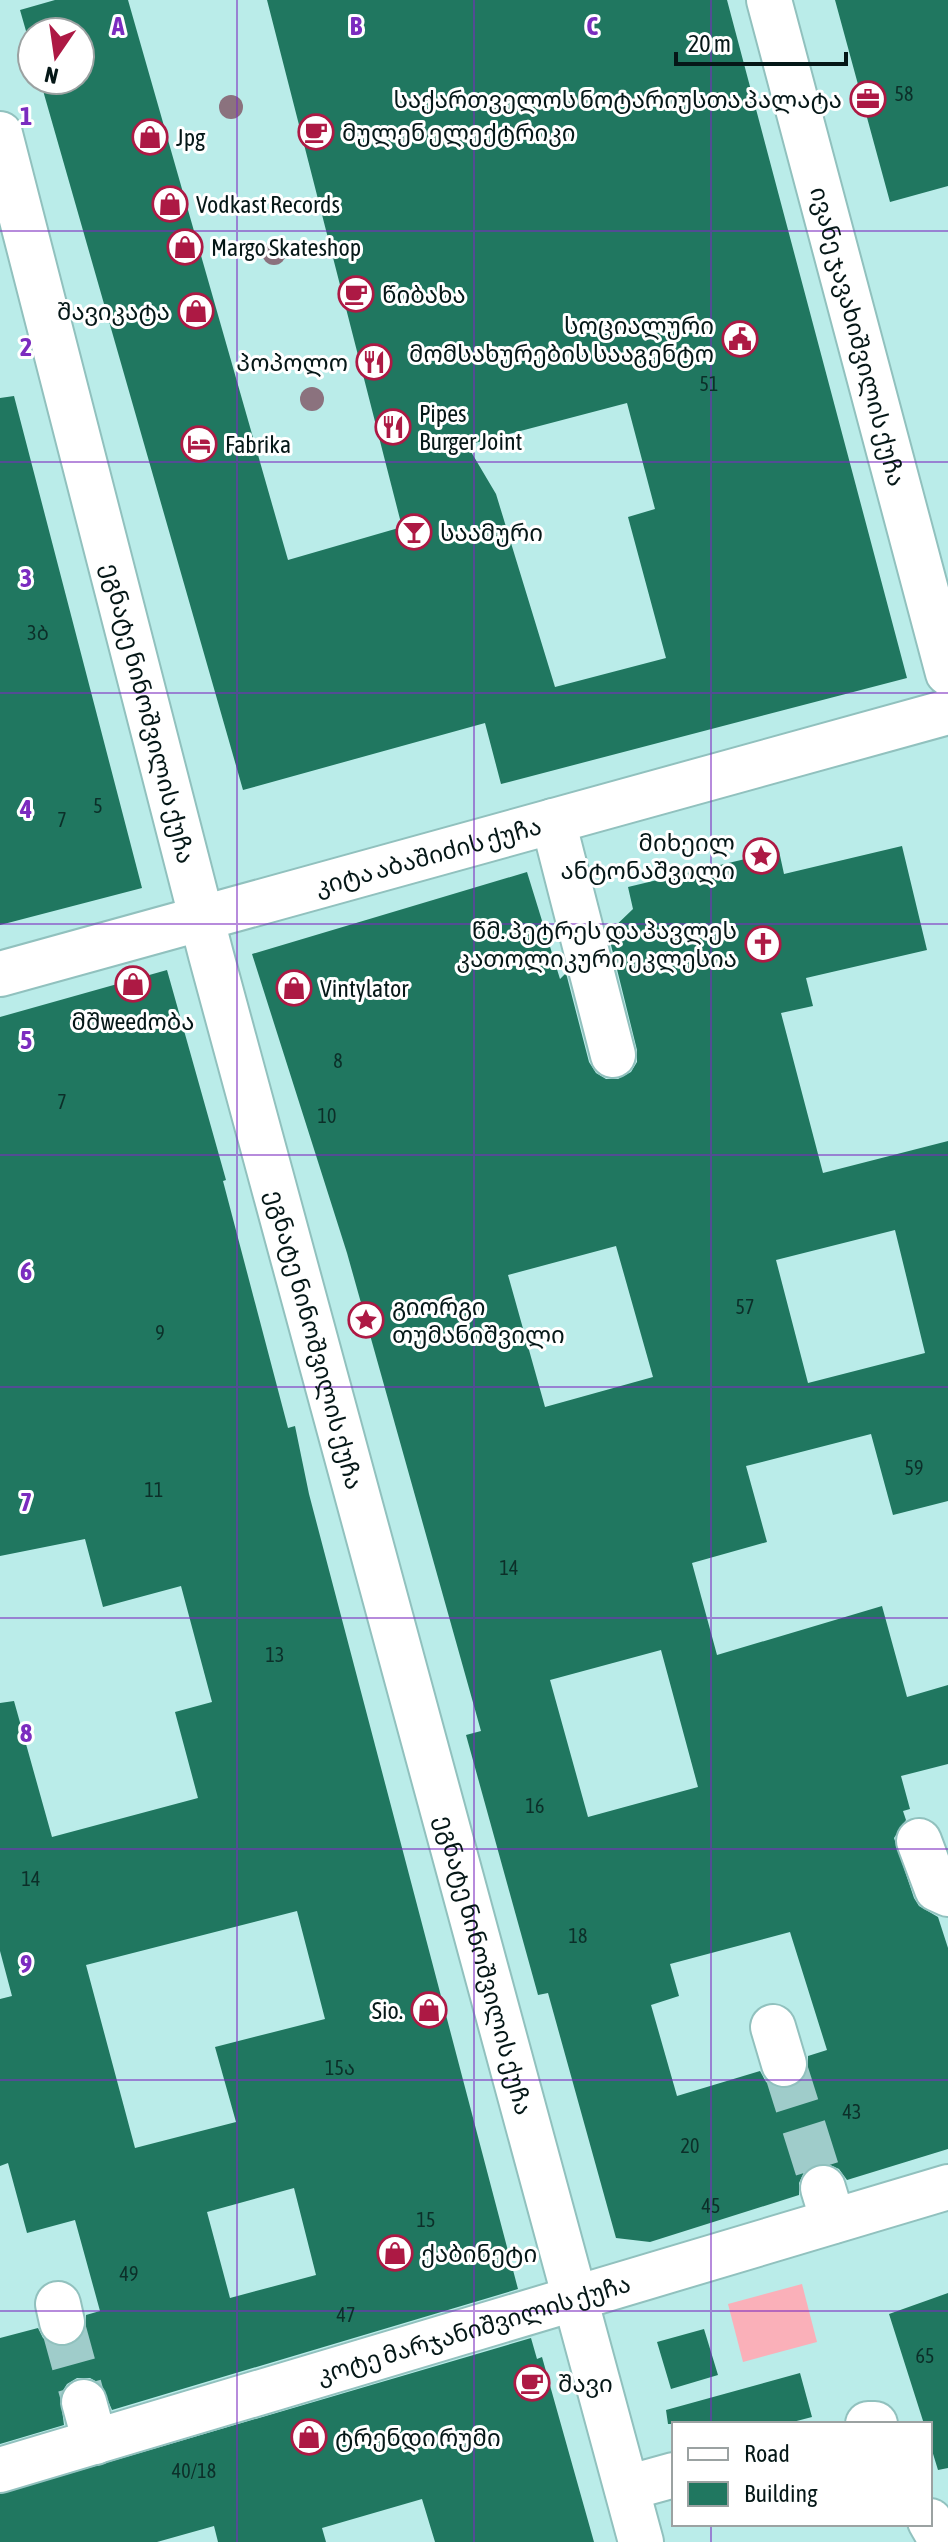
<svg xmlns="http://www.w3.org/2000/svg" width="948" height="2542" viewBox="0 0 948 2542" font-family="'Asap Condensed','Noto Sans Georgian',sans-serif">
<rect width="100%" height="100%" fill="#baece9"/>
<path fill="#fab0b9" d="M802,2284L817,2342L743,2362L728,2304Z"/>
<path fill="#207760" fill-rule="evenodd" d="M55,0H128L288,560L402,527L267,0H727L907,678L501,784L485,723L243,790L40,80H80V32H32V52L20,10ZM627,403L655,509L628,517L666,658L555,687L496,494L467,445Z
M835,0H948V186L890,202Z
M14,396L142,888L0,925V398Z
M902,846L927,950L806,978L813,1006L781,1013L823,1173L948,1141V1501L893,1515L871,1434L746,1466L767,1542L692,1563L717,1655L882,1606L907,1697L948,1685V1764L901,1776L910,1809L903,1811L906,1820L894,1838L914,1898L919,1906L938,1917L948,1948V2149L847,2180L839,2169L828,2164H817L804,2172L799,2183V2195L650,2242L616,2238L548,1993L538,1995L466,1735L481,1731L347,1253L252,954L527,872L560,979L566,973L589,1062L596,1073L606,1079H618L631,1072L637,1062V1050L608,933L633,909L628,887L779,851L784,874ZM895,1230L925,1353L808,1383L776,1260ZM616,1246L653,1377L545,1407L508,1275ZM661,1650L698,1787L588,1817L550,1680ZM790,1932L827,2050L808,2056V2071L803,2081L792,2088H777L766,2082L760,2071L677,2096L651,2005L679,1996L670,1964Z
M167,970L226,1180L223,1181L288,1428L295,1426L309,1494L518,2289L112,2410L101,2384L90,2378H77L67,2384L60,2395L64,2425L0,2444V2338L38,2328L43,2338L54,2346H68L78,2341L86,2330V2315L100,2311L75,2220L27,2233L8,2163L0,2166V1999L12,1996L0,1951V1703L14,1701L52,1837L198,1798L175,1712L212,1702L181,1586L103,1607L85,1539L0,1556V1017ZM297,1911L325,2019L215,2047L236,2122L135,2148L86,1965ZM294,2188L316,2275L230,2298L207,2212Z
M948,2293V2468L938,2470L930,2444V2424H924L889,2314Z
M704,2329L718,2375L671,2389L657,2342Z
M531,2338L537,2359L542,2357L594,2542H435L422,2499L322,2528L326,2542H218L214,2526L157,2542H0V2494Z
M800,2373L812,2417L785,2424H668L666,2410Z"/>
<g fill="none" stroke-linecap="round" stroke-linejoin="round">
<path stroke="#9fccca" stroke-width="44" stroke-dasharray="44 22" stroke-linecap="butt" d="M784,2064L823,2188
M62,2322L84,2402"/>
<defs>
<g id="minor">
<path id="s1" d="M769,0L948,673"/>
<path id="s2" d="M0,134L211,955L641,2542"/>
<path d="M553,821L613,1055"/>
<path id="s3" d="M0,974L948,712"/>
<path d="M919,1841L937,1889L948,1894"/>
<path d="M773,2027L784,2064"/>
<path d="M823,2188L833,2221"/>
<path d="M58,2304L62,2322"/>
<path d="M84,2402L95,2442"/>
<path d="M868,2424H875"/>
<path d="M627,2488L674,2475"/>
<path d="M930,2521L942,2542"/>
</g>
<g id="major">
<path id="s4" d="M0,2470L948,2187"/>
</g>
</defs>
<use href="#minor" stroke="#91c1be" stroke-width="48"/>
<use href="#major" stroke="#91c1be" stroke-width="48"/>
<use href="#minor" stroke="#fff" stroke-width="44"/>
<use href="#major" stroke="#fff" stroke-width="44"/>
</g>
<g fill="#8b727e">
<circle cx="231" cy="107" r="12"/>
<circle cx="274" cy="253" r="12"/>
<circle cx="312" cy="399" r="12"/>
</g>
<path fill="none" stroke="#7b2cbf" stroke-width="2" stroke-opacity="0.55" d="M237,0V2542M474,0V2542M711,0V2424M0,231H948M0,462H948M0,693H948M0,924H948M0,1155H948M0,1387H948M0,1618H948M0,1849H948M0,2080H948M0,2311H948M711,2524V2542"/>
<defs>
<symbol id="office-ring" viewBox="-11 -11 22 22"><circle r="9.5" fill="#fff" stroke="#ad1944" stroke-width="1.5"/><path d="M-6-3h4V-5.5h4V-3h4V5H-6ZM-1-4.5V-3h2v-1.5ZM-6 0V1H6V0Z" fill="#ad1944"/></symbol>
<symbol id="cafe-ring" viewBox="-11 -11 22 22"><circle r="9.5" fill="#fff" stroke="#ad1944" stroke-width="1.5"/><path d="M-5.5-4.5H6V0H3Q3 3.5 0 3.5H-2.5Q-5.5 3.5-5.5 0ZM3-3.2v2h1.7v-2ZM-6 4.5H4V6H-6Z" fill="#ad1944"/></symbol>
<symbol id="shop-ring" viewBox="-11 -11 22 22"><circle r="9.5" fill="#fff" stroke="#ad1944" stroke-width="1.5"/><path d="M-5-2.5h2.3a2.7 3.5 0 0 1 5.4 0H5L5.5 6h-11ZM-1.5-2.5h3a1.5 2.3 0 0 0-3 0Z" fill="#ad1944"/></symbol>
<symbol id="civic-ring" viewBox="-11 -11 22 22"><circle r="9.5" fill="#fff" stroke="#ad1944" stroke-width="1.5"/><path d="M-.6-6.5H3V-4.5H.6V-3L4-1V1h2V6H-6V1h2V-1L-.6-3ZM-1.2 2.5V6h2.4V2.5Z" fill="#ad1944"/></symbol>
<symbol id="restaurant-ring" viewBox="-11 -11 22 22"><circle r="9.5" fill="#fff" stroke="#ad1944" stroke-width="1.5"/><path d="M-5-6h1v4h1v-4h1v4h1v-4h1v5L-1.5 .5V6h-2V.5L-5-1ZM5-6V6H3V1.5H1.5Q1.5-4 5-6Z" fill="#ad1944"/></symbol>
<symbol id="hotel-ring" viewBox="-11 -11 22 22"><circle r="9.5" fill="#fff" stroke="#ad1944" stroke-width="1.5"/><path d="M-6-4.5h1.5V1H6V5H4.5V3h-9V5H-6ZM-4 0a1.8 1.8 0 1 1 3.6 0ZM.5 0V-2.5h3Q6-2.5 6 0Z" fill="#ad1944"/></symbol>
<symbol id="bar-ring" viewBox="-11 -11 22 22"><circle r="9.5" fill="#fff" stroke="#ad1944" stroke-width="1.5"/><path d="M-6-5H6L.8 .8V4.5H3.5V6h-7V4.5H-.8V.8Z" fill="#ad1944"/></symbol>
<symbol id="sight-ring" viewBox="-11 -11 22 22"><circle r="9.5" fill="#fff" stroke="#ad1944" stroke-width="1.5"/><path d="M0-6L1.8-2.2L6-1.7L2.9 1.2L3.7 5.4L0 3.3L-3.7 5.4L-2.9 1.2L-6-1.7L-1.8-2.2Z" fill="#ad1944"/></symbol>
<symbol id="church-ring" viewBox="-11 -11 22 22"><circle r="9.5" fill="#fff" stroke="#ad1944" stroke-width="1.5"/><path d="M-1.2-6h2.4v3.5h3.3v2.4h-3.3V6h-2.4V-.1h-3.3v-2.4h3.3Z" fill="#ad1944"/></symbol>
</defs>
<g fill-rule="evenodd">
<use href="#office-ring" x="848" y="79" width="40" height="40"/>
<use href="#cafe-ring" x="296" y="112" width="40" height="40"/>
<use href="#shop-ring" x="130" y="117" width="40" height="40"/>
<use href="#shop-ring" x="150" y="184" width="40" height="40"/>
<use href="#shop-ring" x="165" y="227" width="40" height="40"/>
<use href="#cafe-ring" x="336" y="274" width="40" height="40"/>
<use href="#shop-ring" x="176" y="291" width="40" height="40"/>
<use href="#civic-ring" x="720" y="319" width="40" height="40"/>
<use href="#restaurant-ring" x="354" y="342" width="40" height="40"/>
<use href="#restaurant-ring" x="373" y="407" width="40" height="40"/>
<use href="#hotel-ring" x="179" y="424" width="40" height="40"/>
<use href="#bar-ring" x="394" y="512" width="40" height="40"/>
<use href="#sight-ring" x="741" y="836" width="40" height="40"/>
<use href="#church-ring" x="743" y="924" width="40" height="40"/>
<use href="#shop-ring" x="113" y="964" width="40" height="40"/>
<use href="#shop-ring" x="274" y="968" width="40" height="40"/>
<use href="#sight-ring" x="346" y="1300" width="40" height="40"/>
<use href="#shop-ring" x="409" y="1990" width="40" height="40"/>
<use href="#shop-ring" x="375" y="2233" width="40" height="40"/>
<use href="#cafe-ring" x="512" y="2363" width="40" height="40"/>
<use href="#shop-ring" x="289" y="2417" width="40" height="40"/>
</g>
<g text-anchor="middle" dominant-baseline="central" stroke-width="6" stroke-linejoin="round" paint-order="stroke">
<g font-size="20" fill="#0c2f29">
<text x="904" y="93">58</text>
<text x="709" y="383">51</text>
<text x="38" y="632">3ბ</text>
<text x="98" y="805">5</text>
<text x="62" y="819">7</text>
<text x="338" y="1060">8</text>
<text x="62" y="1101">7</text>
<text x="327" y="1115">10</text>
<text x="745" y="1306">57</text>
<text x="160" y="1332">9</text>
<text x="914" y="1467">59</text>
<text x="154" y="1489">11</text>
<text x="509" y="1567">14</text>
<text x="275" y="1654">13</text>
<text x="535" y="1805">16</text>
<text x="31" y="1878">14</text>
<text x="578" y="1935">18</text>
<text x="340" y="2067">15ა</text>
<text x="852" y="2111">43</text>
<text x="690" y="2145">20</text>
<text x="711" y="2205">45</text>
<text x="426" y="2219">15</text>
<text x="129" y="2273">49</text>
<text x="346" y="2314">47</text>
<text x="925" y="2355">65</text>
<text x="194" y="2470">40/18</text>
</g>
<g font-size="24" fill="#051717" stroke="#fff" text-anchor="start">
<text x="842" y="99" text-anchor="end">საქართველოს ნოტარიუსთა პალატა</text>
<text x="342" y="132">მულენ ელექტრიკი</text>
<text x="176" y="137">Jpg</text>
<text x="196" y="204">Vodkast Records</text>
<text x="211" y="247">Margo Skateshop</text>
<text x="382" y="294">წიბახა</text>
<text x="170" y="311" text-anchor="end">შავიკატა</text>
<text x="714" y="325" text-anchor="end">სოციალური<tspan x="714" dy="28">მომსახურების სააგენტო</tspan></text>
<text x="348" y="362" text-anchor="end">პოპოლო</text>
<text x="419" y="413">Pipes<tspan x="419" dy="28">Burger Joint</tspan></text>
<text x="225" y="444">Fabrika</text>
<text x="440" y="532">საამური</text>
<text x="735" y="842" text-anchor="end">მიხეილ<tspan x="735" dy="28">ანტონაშვილი</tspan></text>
<text x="737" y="930" text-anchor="end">წმ. პეტრეს და პავლეს<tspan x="737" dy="28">კათოლიკური ეკლესია</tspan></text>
<text x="320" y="988">Vintylator</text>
<text x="133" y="1021" text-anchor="middle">მშweedობა</text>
<text x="392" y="1306">გიორგი<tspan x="392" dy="28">თუმანიშვილი</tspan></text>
<text x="403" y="2010" text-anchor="end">Sio.</text>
<text x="421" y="2253">ქაბინეტი</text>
<text x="558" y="2383">შავი</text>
<text x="335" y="2437">ტრენდი რუმი</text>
</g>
<g font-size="24" fill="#051717" stroke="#fff">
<text stroke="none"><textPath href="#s1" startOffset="348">ივანე ჯავახიშვილის ქუჩა</textPath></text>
<text stroke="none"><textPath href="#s2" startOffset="598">ეგნატე ნინოშვილის ქუჩა</textPath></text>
<text stroke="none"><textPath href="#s3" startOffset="444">კიტა აბაშიძის ქუჩა</textPath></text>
<text stroke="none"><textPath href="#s2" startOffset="1246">ეგნატე ნინოშვილის ქუჩა</textPath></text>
<text stroke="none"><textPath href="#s2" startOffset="1894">ეგნატე ნინოშვილის ქუჩა</textPath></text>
<text stroke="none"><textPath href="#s4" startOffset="494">კოტე მარჯანიშვილის ქუჩა</textPath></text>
</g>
</g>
<g font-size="26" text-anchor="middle" font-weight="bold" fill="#7b2cbf" stroke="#fff" stroke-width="6" stroke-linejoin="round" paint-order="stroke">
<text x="118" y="35">A</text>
<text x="356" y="35">B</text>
<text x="592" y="35">C</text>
<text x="26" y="125">1</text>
<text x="26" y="356">2</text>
<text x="26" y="587">3</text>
<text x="26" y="818">4</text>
<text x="26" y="1049">5</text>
<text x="26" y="1280">6</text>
<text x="26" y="1511">7</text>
<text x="26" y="1742">8</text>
<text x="26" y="1973">9</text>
</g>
<rect x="672" y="2422" width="260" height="104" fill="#ffffff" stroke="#9ba2a2" stroke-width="2"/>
<rect x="688" y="2448" width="40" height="12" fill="#ffffff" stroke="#9ba2a2" stroke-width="2"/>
<text x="744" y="2462" font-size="24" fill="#051717">Road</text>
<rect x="688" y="2482" width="40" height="24" fill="#207760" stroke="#9ba2a2" stroke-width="2"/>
<text x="744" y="2502" font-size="24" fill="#051717">Building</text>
<g transform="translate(56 56) rotate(193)"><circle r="38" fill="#ffffff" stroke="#9ba2a2" stroke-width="2"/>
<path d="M0-6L14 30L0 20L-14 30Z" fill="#ad1944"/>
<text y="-12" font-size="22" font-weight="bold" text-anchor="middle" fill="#051717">N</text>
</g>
<path d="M676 52v12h170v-12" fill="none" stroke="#051717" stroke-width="4"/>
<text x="688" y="52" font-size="24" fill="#051717" stroke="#ffffff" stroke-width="6" paint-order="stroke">20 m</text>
</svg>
